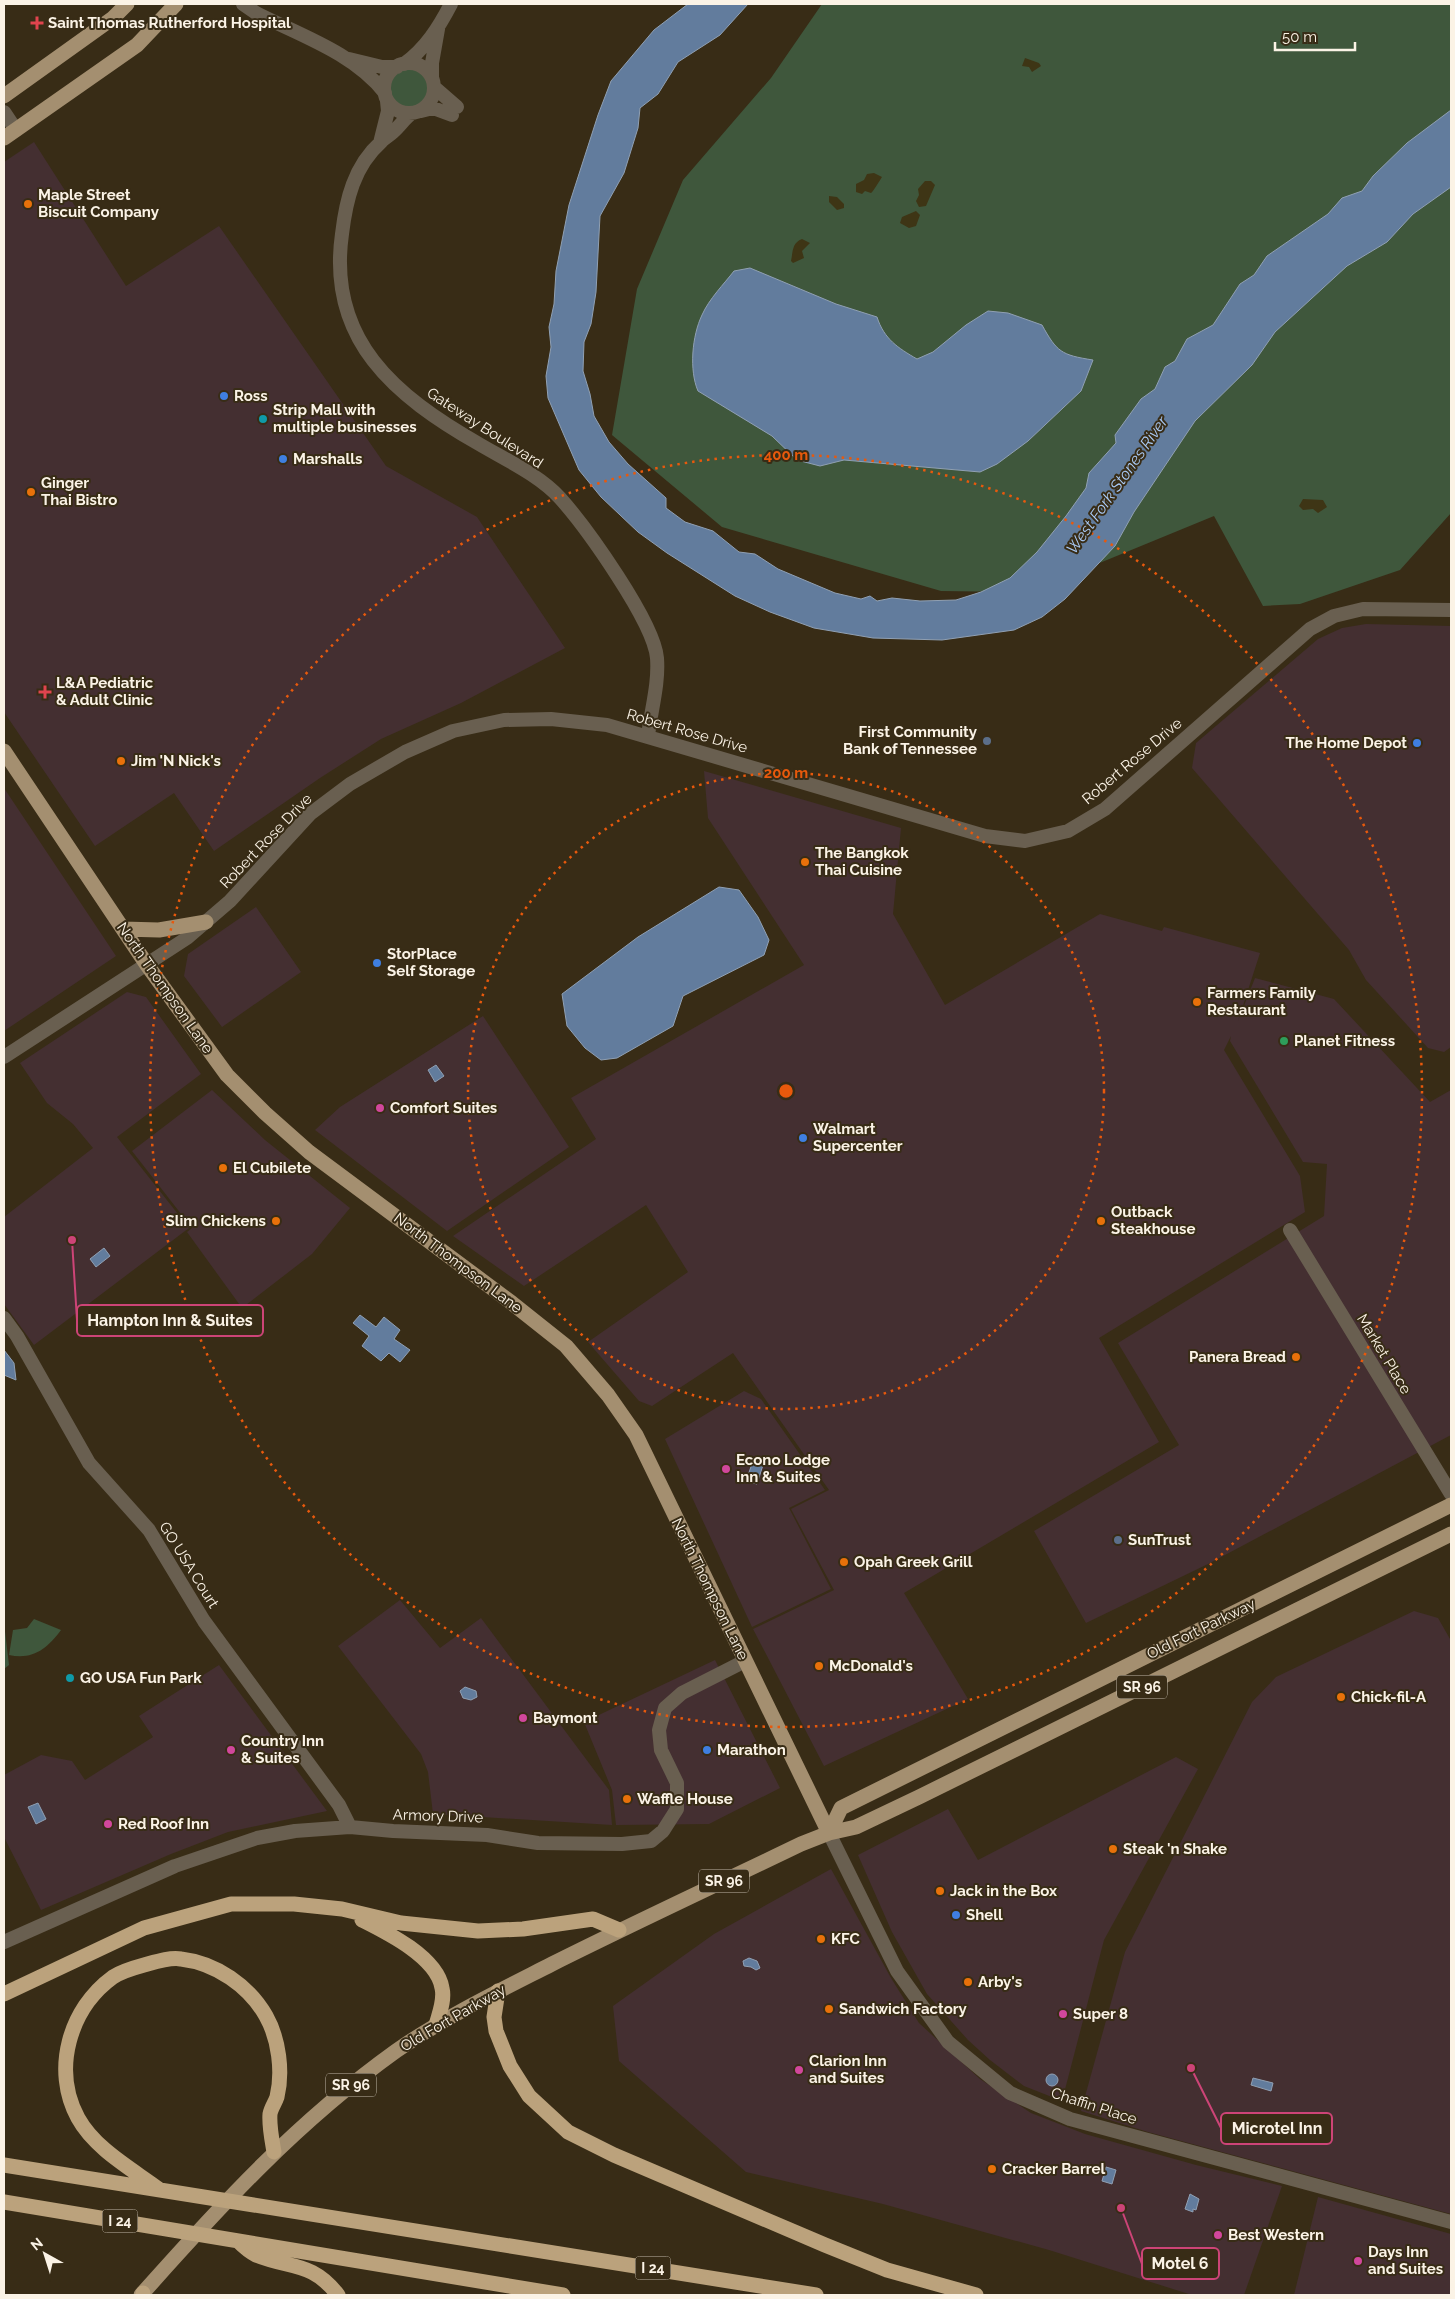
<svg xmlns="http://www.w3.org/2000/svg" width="1455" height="2299" viewBox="0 0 1455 2299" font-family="Raleway,sans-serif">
<rect width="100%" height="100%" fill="#382c16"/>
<path fill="#442f31" d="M34,142L126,286L219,226L386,466L477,517L565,648L461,703L381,739L320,778L214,851L174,793L95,846L4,712V162Z
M1366,624L1451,626V1047L1444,1052L1428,1048L1366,980L1349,950L1192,768L1196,743L1318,639L1342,628Z
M704,771L901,828L893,914L945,1005L1100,914L1162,931L1164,927L1260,953L1238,1021L1255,978L1334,999L1430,1102L1451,1090V1435L1210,1563L1086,1623L1034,1531L1179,1445L1118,1343L1324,1216L1327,1164L1303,1162L1230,1041L1231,1036L1224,1050L1300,1176L1305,1212L1099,1338L1159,1442L904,1593L968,1699L824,1766L753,1629L834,1590L791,1509L829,1490L733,1353L652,1406L639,1401L588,1342L688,1272L646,1205L524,1286L453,1236L596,1139L571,1098L804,965L708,818Z
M4,788L116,956L4,1031Z
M256,907L301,972L222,1027L184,976L188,954Z
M127,992L146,997L201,1074L117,1137L189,1228L34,1345L4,1304V1217L93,1148L73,1124L47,1103L20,1063Z
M483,1016L569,1147L447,1231L315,1130L340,1107Z
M212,1090L265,1140L350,1208L312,1254L242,1308L187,1232L192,1228L132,1151Z
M744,1391L761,1399L825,1490L789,1508L831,1589L752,1627L665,1439Z
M400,1600L440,1648L481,1618L609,1790L612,1825L433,1814L428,1772L421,1754L338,1646Z
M1414,1611L1438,1618L1450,1639L1451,1664V2214L1148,2132L1081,2111L1125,1952L1252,1702L1276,1677Z
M715,1660L780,1788L709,1824L616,1825L612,1790L584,1722Z
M219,1665L327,1811L228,1832L171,1854L41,1910L4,1837V1775L41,1755L72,1761L85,1780L153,1737L139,1716Z
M1176,1757L1198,1769L1104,1940L1062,2101L1024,2086L990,2060L968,2040L927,1994L892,1932L858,1855L948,1809L978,1860Z
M831,1869L891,1978L919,2023L980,2079L1031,2113L1085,2134L1196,2165L1282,2186L1244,2295H1192L1049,2250L883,2204L746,2172L619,2061L613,2006L714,1934Z
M1318,2197L1451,2234V2295H1294Z"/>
<path fill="#3f573c" d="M822,4H1451V513L1400,570L1300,604L1263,606L1214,516L1029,592L941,591L722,527L612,435L637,289L683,180L771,78Z
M389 89a20 20 0 1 1 40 0a20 20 0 1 1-40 0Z
M34,1619L61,1630C47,1649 33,1660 9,1655L13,1630L27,1628Z
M4,1623L9,1665L4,1669Z"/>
<path fill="#3e3515" d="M1025,58L1039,63L1041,66L1032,72L1029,67L1022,66Z
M874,173L882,177C880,180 873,192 871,193L865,191L862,194L856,192V184L864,180L867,174Z
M925,181H931L935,185L926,206L919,207L916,201L919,195L918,189Z
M829,196L837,197L844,204V208L837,210L829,202Z
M916,211L920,215L916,226L909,228L900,223L902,217Z
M802,239L810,243L802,251L804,258L793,263L791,261C793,251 792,243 802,239Z
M1303,499L1323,500L1327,507L1318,513L1313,509L1303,510L1299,506Z"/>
<path fill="#627c9d" stroke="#90a0b3" d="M688,4H748L720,35L678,62L658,94L640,108L638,128L624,173L600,216L596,292L591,324L584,342L583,371L590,394L594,416L609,442L628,464L666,498V508L685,522L713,531L739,552L755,554L778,569L835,593L861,599L870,596L877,601L892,598L920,601L956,600L981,592L1010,578L1037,552L1066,516L1086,488L1089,473L1116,443L1115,435L1141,399L1155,389L1165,367L1175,361L1187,339L1213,325L1240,284L1254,275L1267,256L1328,214L1342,198L1362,191L1373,176L1407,143L1451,110V187L1413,214L1387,242L1347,266L1275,332L1252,365L1195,421L1134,512L1115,546L1065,599L1042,617L1014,630L942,640L873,638L814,628L770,612L735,596L667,553L638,532L601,497L579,470L548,398L546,376L551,347L549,327L554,304L556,271L569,205L598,115L611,81L654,30Z
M750,268L836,304L877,317C884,339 898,348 917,359L933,352L966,325L988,311L1008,313L1042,325C1057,352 1061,355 1093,360L1081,391L1028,441L997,464L980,472L844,460L820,466L797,460L772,436L698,391C689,370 692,336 702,315C709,299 724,284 734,271Z
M719,887L739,890L758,917L769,940L764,955L683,996L673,1026L617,1058L601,1060L585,1048L567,1026L562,994L638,937Z
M436,1065L444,1076L435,1082L428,1070Z
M104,1248L110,1256L96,1267L90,1259Z
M360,1315L376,1327L384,1317L400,1330L394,1339L410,1350L400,1362L389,1353L381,1361L362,1346L369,1336L353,1323Z
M4,1350L14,1363L16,1380L4,1375Z
M753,1461L763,1465L757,1484L746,1481Z
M465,1687L476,1691L477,1697L471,1700L463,1698L460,1691Z
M38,1803L46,1819L36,1824L28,1807Z
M749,1958L757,1961L760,1968L756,1970L751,1967L744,1966L743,1961Z
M1046 2080a6 6 0 1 1 12 0a6 6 0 1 1-12 0Z
M1253,2078L1273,2083L1271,2091L1251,2085Z
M1106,2167L1116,2170L1112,2184L1102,2181Z
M1190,2194L1199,2199L1196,2210L1193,2209V2212L1185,2209Z"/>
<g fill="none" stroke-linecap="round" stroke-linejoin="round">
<path stroke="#695f50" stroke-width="14" d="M243,4L256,13C299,35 354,53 385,93
M349,59L382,67H397
M384 88a25 25 0 1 1 50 0a25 25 0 1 1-50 0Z
M404,64C426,48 439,27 451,4
M432,77V63L438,29
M434,87L457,107
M421,111L433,108L452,115
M4,112L16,130
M412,113C404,119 400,126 393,132C389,136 384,138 381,142C354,166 346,200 342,234C327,340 395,396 479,444C506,460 539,475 560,498C586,527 654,622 657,658C659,684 651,710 648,736
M380,143L388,111L387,101
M4,1057L187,938L230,901L310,814L350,784L405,752L453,731L504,720L551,719L607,725L985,836L1025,841L1068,831L1105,809L1310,629L1334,616L1363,609L1451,610
M1290,1230L1451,1494
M4,1318L17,1336L89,1463L149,1530L204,1621L339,1805L350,1827
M829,1833L897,1971L948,2042L1010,2093L1070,2119L1451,2222
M4,1942L175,1866L257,1838L295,1831L350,1827L393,1831L487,1835L538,1843L622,1844L651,1841L663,1831L677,1809V1783L661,1750L659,1730L665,1708L682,1693L745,1661"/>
<path stroke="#a48f70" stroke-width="15" d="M4,96L113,18L127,4
M4,138L137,45L176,4
M4,751L147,965L227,1075L265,1113L309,1152L512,1303L566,1346L608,1395L636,1435L829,1833
M123,929L159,930L206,922
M829,1833L841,1808L1451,1505
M141,2295C221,2205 297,2122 396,2051C445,2017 499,1991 552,1964C634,1923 718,1884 801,1844L829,1833L856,1827L919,1797L1451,1534"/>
<path stroke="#bba27c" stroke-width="15" d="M362,1920C386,1932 437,1957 442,1988C445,2000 439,2014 436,2025
M498,1991L494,2017L496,2031L510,2066L529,2096L568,2132L614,2155L825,2245L887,2270L976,2295
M4,1994L144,1928L231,1904H294L342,1909L401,1923L478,1931L523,1929L593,1919L619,1930
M4,2165L816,2295
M160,2190C132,2169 95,2149 78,2118C52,2070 69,2009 113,1977C122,1971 133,1968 144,1965C155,1962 170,1957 181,1959C216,1963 249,1986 266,2016C279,2039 283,2072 277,2097C275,2103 271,2108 270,2114C269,2126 272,2140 274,2152
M4,2202L563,2295
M238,2241C243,2246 250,2252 256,2255C290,2269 312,2261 338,2295
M143,2295V2293"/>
</g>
<g fill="none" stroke="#e8590c" stroke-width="2.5" stroke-dasharray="2.5 5">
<circle cx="786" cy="1091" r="318"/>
<circle cx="786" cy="1091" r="636"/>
</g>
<g fill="#e0444e" stroke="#382c16" stroke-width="2">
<path d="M34.5 15.5h5v5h5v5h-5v5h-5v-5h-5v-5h5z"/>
<path d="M42.5 684.5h5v5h5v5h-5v5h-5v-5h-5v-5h5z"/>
</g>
<g fill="#e8710a" stroke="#382c16" stroke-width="2">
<circle cx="28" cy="204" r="5"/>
<circle cx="31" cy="492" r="5"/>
<circle cx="121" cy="761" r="5"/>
<circle cx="805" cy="862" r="5"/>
<circle cx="1197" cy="1002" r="5"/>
<circle cx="223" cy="1168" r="5"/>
<circle cx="276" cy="1221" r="5"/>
<circle cx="1101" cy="1221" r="5"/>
<circle cx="1296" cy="1357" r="5"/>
<circle cx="844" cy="1562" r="5"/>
<circle cx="819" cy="1666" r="5"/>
<circle cx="1341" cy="1697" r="5"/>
<circle cx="627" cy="1799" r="5"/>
<circle cx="1113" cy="1849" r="5"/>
<circle cx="940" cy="1891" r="5"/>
<circle cx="821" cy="1939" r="5"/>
<circle cx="968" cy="1982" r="5"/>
<circle cx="829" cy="2009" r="5"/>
<circle cx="992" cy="2169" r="5"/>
</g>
<g fill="#3f7fe0" stroke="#382c16" stroke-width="2">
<circle cx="224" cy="396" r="5"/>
<circle cx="283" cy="459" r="5"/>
<circle cx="1417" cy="743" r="5"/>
<circle cx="377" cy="963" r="5"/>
<circle cx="803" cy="1138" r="5"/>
<circle cx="707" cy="1750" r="5"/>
<circle cx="956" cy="1915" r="5"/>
</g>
<g fill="#0f9aa8" stroke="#382c16" stroke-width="2">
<circle cx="263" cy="419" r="5"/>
<circle cx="70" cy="1678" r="5"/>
</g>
<g fill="#5c6f8a" stroke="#382c16" stroke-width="2">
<circle cx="987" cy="741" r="5"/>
<circle cx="1118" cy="1540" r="5"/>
</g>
<circle fill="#2e9e5b" stroke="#382c16" stroke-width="2" cx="1284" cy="1041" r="5"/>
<g fill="#d1479c" stroke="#382c16" stroke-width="2">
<circle cx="380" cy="1108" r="5"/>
<circle cx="726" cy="1469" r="5"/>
<circle cx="523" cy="1718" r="5"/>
<circle cx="231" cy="1750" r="5"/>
<circle cx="108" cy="1824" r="5"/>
<circle cx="1063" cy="2014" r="5"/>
<circle cx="799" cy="2070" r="5"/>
<circle cx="1218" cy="2235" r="5"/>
<circle cx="1358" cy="2261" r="5"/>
</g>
<g text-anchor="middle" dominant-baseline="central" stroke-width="4" stroke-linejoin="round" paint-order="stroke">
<g fill="#382c16" stroke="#c0b7a8" stroke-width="1">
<rect x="1117" y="1675.5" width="50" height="23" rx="4"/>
<rect x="699" y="1869.5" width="50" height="23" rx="4"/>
<rect x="326" y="2073.5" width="50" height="23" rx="4"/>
<rect x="102.5" y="2209.5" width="35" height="23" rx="4"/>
<rect x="635.5" y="2256.5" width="35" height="23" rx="4"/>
</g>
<g font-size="14" font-weight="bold" fill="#fbf3e6">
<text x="1142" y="1687">SR 96</text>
<text x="724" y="1881">SR 96</text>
<text x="351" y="2085">SR 96</text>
<text x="120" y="2221">I 24</text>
<text x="653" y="2268">I 24</text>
</g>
<g font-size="15" font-weight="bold" fill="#fbf3e6" stroke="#382c16" text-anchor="start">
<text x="48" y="23">Saint Thomas Rutherford Hospital</text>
<text x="38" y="195">Maple Street<tspan x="38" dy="17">Biscuit Company</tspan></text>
<text x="234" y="396">Ross</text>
<text x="273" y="410">Strip Mall with<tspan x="273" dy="17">multiple businesses</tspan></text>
<text x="293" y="459">Marshalls</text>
<text x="41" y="483">Ginger<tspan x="41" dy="17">Thai Bistro</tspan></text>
<text x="56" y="683">L&amp;A Pediatric<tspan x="56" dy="17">&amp; Adult Clinic</tspan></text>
<text x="977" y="732" text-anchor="end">First Community<tspan x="977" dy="17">Bank of Tennessee</tspan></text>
<text x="1407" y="743" text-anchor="end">The Home Depot</text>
<text x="131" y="761">Jim 'N Nick's</text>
<text x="815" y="853">The Bangkok<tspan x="815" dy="17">Thai Cuisine</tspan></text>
<text x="387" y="954">StorPlace<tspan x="387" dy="17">Self Storage</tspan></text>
<text x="1207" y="993">Farmers Family<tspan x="1207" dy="17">Restaurant</tspan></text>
<text x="1294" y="1041">Planet Fitness</text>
<text x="390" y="1108">Comfort Suites</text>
<text x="813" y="1129">Walmart<tspan x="813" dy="17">Supercenter</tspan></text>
<text x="233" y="1168">El Cubilete</text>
<text x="1111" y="1212">Outback<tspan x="1111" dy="17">Steakhouse</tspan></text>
<text x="266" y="1221" text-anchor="end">Slim Chickens</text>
<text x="1286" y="1357" text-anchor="end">Panera Bread</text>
<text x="736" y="1460">Econo Lodge<tspan x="736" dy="17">Inn &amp; Suites</tspan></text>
<text x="1128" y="1540">SunTrust</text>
<text x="854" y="1562">Opah Greek Grill</text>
<text x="829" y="1666">McDonald's</text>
<text x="80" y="1678">GO USA Fun Park</text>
<text x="1351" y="1697">Chick-fil-A</text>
<text x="533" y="1718">Baymont</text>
<text x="241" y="1741">Country Inn<tspan x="241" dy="17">&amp; Suites</tspan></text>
<text x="717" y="1750">Marathon</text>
<text x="637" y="1799">Waffle House</text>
<text x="118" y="1824">Red Roof Inn</text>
<text x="1123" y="1849">Steak 'n Shake</text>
<text x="950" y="1891">Jack in the Box</text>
<text x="966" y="1915">Shell</text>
<text x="831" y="1939">KFC</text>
<text x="978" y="1982">Arby's</text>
<text x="839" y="2009">Sandwich Factory</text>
<text x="1073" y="2014">Super 8</text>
<text x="809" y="2061">Clarion Inn<tspan x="809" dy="17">and Suites</tspan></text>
<text x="1002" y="2169">Cracker Barrel</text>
<text x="1228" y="2235">Best Western</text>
<text x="1368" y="2252">Days Inn<tspan x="1368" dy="17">and Suites</tspan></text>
</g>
<g font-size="15" fill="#fbf3e6" stroke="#382c16">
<text transform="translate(485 428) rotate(33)">Gateway Boulevard</text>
<text transform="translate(687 731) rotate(16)">Robert Rose Drive</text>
<text transform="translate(1132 761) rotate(-40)">Robert Rose Drive</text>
<text transform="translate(266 841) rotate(-46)">Robert Rose Drive</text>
<text transform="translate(165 988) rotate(55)">North Thompson Lane</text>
<text transform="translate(458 1263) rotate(37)">North Thompson Lane</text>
<text transform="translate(1384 1354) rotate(59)">Market Place</text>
<text transform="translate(189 1565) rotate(58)">GO USA Court</text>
<text transform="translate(710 1589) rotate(64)">North Thompson Lane</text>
<text transform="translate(1201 1629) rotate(-26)">Old Fort Parkway</text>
<text transform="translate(438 1816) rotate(2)">Armory Drive</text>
<text transform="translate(453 2018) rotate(-30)">Old Fort Parkway</text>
<text transform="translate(1094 2106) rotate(18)">Chaffin Place</text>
</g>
<g font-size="16" font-style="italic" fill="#aacbf7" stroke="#382c16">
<text transform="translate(1117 485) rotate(-55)">West Fork Stones River</text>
</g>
</g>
<circle cx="786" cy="1091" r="8" fill="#e8590c" stroke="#382c16" stroke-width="2.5"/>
<g font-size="15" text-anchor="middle" font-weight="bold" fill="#e8590c" stroke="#382c16" stroke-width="4" stroke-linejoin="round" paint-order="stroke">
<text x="786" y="460">400 m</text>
<text x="786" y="778">200 m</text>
</g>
<path fill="none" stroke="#cd4477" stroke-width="2" d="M72 1240L77 1320M1191 2068L1221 2128M1121 2208L1142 2264"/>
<g fill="#cd4477" stroke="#382c16" stroke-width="2">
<circle cx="72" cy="1240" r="5"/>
<circle cx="1191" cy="2068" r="5"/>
<circle cx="1121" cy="2208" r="5"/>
</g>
<g fill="#382c16" stroke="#cd4477" stroke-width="2">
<rect x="77" y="1305" width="186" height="31" rx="5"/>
<rect x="1221" y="2113" width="111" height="31" rx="5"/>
<rect x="1142" y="2248" width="77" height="31" rx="5"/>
</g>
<g font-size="16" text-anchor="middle" font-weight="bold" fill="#fbf3e6">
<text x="170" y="1326">Hampton Inn &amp; Suites</text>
<text x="1277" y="2134">Microtel Inn</text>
<text x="1180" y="2269">Motel 6</text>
</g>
<rect width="1455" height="2299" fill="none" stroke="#fbf3e6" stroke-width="10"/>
<g transform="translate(45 2254) rotate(321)" stroke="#382c16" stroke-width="4" paint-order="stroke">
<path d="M0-4L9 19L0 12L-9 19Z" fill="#fbf3e6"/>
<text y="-8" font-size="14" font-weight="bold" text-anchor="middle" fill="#fbf3e6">N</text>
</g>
<path d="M1275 42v8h80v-8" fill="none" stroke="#fbf3e6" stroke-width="2.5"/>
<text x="1282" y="42" font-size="15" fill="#fbf3e6" stroke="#382c16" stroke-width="4" paint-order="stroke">50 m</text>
</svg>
